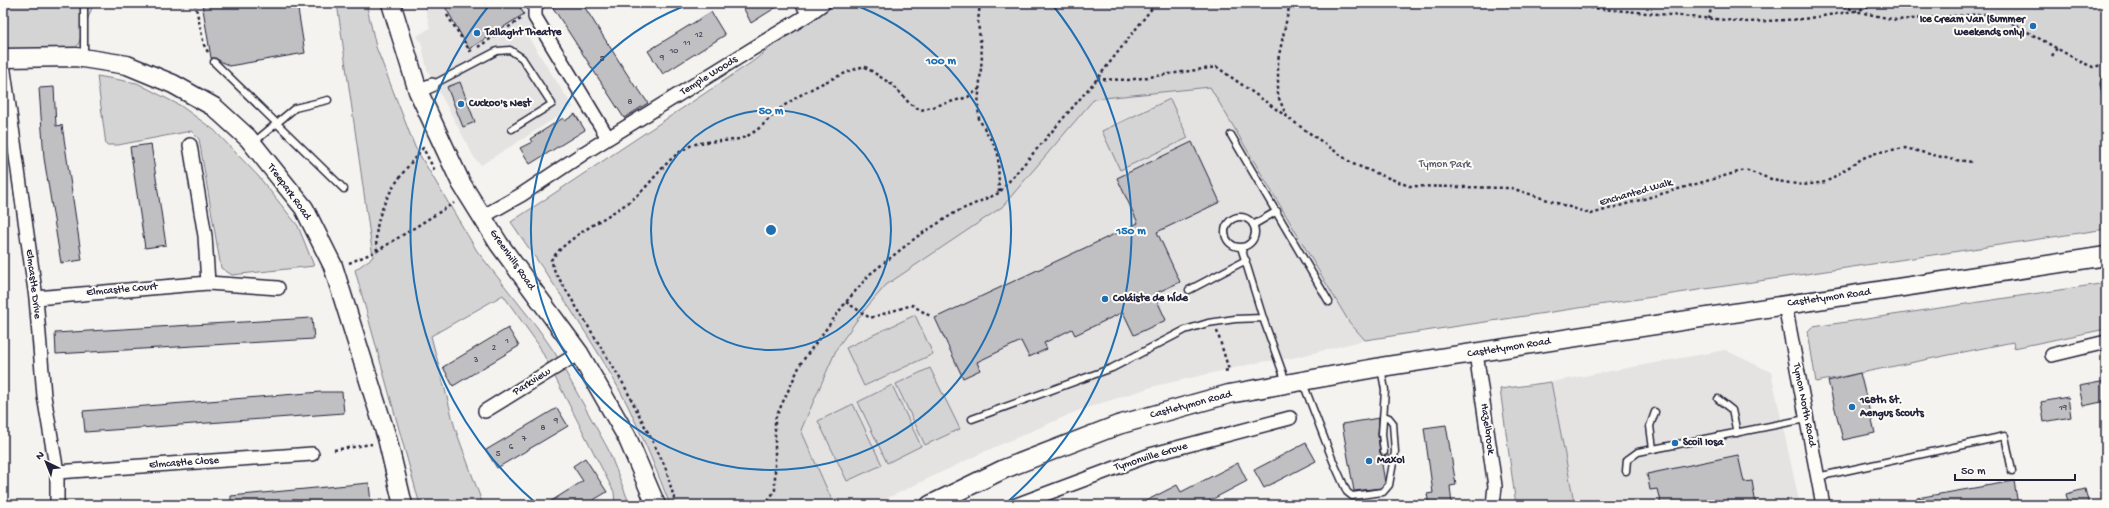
<svg xmlns="http://www.w3.org/2000/svg" width="2109" height="508" viewBox="0 0 2109 508" font-family="'Gochi Hand',sans-serif">
<rect width="100%" height="100%" fill="#f4f3ef"/>
<filter id="ink" filterUnits="userSpaceOnUse"><feTurbulence type="fractalNoise" baseFrequency=".025" numOctaves="2"/><feDisplacementMap in="SourceGraphic" scale="8" xChannelSelector="R" yChannelSelector="G"/><feConvolveMatrix kernelMatrix="1 2 1 2 8 2 1 2 1" color-interpolation-filters="sRGB"/></filter>
<g filter="url(#ink)">
<path fill="#e4e3e2" d="M424,3H522L526,10L527,19L534,30L527,35L573,107L481,165L475,159L427,69L421,42L417,36L430,28Z
M1210,87L1349,322L1365,340L1293,358L1261,362L1155,386L1080,410L986,451L873,505H834L801,430L837,348L862,313L886,285L1002,207L1094,99Z
M1725,350L1771,372L1800,505H1575L1551,382Z"/>
<path fill="#d5d4d5" stroke="#7c7b88" d="M3,3H102L93,5L76,50L3,52Z
M337,3H366L376,47L415,147L477,251L537,327L555,353L608,449L630,505H615L614,492L538,344L503,295L431,336L455,428L483,505H420L355,270L373,257Z
M827,3H2106V229L1365,340L1349,322L1210,87L1094,99L1002,207L886,285L862,313L837,348L801,430L834,505H670C657,471 643,437 627,404C594,340 551,281 511,222L752,62Z
M97,76L137,83L181,106L214,130L259,177L298,226L314,266L232,275L221,268L199,139L191,131L118,145H106Z
M1170,99L1188,138L1120,170L1102,131Z
M2106,283V329L2014,348L2013,342L1816,382L1808,332L1813,327Z
M915,315L933,354L864,386L846,348Z
M930,368L960,429L925,445L896,384Z
M1551,382L1574,502L1550,505H1516L1500,389Z
M892,385L921,446L887,463L858,402Z
M853,404L882,465L847,481L818,421Z"/>
<path fill="#c0bfc2" stroke="#22223b" d="M202,3H297L305,53L229,66L215,58H211Z
M443,3H517L524,14L469,49Z
M550,3H582L636,88L637,87L648,103L624,118Z
M741,3H783L751,23Z
M711,12L725,35L663,74L648,51Z
M460,82L475,122L463,127L447,87Z
M54,87L56,126L62,125L82,260L61,263L44,158L39,88Z
M575,114L585,130L530,164L520,148L532,142L530,139L563,118L565,121Z
M1192,142L1220,202L1157,232L1180,282L1154,294L1166,320L1134,335L1123,312L1075,335L1072,329L1044,343L1047,349L1029,357L1021,341L977,362L980,370L963,378L935,318L1138,223L1117,178Z
M151,144L166,245L145,248L130,147Z
M312,318L314,339L56,354L55,333Z
M508,328L519,346L453,386L443,367Z
M1860,373L1875,433L1843,440L1828,381Z
M2106,381V401L2083,406L2079,386Z
M321,392H342L344,413L85,432L83,411Z
M2068,397L2071,417L2044,422L2041,402Z
M557,408L568,426L497,468L486,450Z
M1379,418L1378,434L1380,453L1383,456L1388,454L1389,461L1388,463L1382,464L1385,483L1381,488L1354,491L1342,424Z
M1446,425L1456,485L1450,486L1452,505H1429L1427,494L1433,493L1424,428Z
M1306,443L1316,461L1264,488L1254,470Z
M1738,455L1744,482L1752,481L1756,505H1661L1657,489L1650,490L1647,474Z
M585,458L607,492L585,505H545L583,481L573,466Z
M1238,463L1247,481L1209,501L1211,505H1138L1177,485L1181,492Z
M2014,481L2018,505H1917V498Z
M369,483L371,504L231,505V496Z
M2085,489L2089,505H2069L2066,494Z"/>
<g fill="none" stroke-linecap="round" stroke-linejoin="round">
<defs>
<path id="lane" d="M84,3V57
M214,62L344,189
M2106,78L2104,84L2106,92
M432,85L497,51L510,50L522,58L552,104L512,129
M1231,135L1329,302
M253,143L295,108L328,100
M1225 232a15 15 0 1 1 30 0a15 15 0 1 1-30 0Z
M1253,225L1277,211
M1241,247L1263,318L1286,382
M1189,290L1246,260
M1381,368L1385,390L1382,434L1384,452
M1303,383L1333,461L1347,492L1352,496L1383,492L1389,485L1395,452L1393,423L1389,418L1384,416
M1718,399L1732,410L1737,433
M972,419L1112,368L1185,330L1208,323L1235,319L1263,318
M1653,449L1650,426L1655,412
M1626,471L1627,460L1638,452L1806,419
M1817,477L2005,436L2012,471"/>
<path id="street" d="M538,3L535,7V17L608,138
M802,3L809,14
M3,64L36,298L44,396L57,472V505
M418,91L432,85
M190,145L205,236L208,283
M482,217L521,195L584,153L809,14L824,3
M36,298L208,283L278,288
M1785,305L1823,505
M1476,353L1495,486L1493,505
M2052,355L2106,342
M485,411L579,353
M57,472L312,454
M1016,505L1150,455L1290,418"/>
<path id="secondary" d="M391,3L418,91L461,183L499,244L579,353L627,437L656,505
M3,58L76,57L127,65L173,84L214,107L248,138L304,208L333,266L387,438L403,505
M930,505L1004,469L1118,425L1229,394L1381,367L2106,256"/>
</defs>
<use href="#lane" stroke="#22223b" stroke-width="9"/>
<use href="#street" stroke="#22223b" stroke-width="16"/>
<use href="#secondary" stroke="#22223b" stroke-width="21"/>
<path stroke="#22223b" stroke-width="2.5" stroke-dasharray="3 3" stroke-linecap="butt" d="M195,3L204,45L209,54
M980,3L978,22L982,56L978,105L979,119L998,152L999,192
M1536,3L1748,22L1803,19L1855,11L1896,20L1984,14L2010,22L2081,62L2093,67L2106,64
M1838,3L1855,11L1884,3
M447,15L470,51L472,50
M1708,19L1713,3
M478,47L521,19
M2052,56L2057,48
M1097,79L1128,80L1217,67L1353,164L1409,186L1511,188L1591,214L1745,170L1777,181L1803,185L1826,182L1863,158L1879,152L1905,148L1954,160L1974,162
M1287,117L1278,96V60L1290,3
M377,251C371,210 398,178 423,148L435,171
M349,263L377,251L454,203
M846,302L870,318L912,305L930,316
M1217,331L1229,370L1223,371
M334,450L372,444
M676,505L665,466L624,385L555,272L551,260C571,233 607,219 633,199C653,183 665,159 688,147C705,138 728,144 745,137C761,130 771,115 785,105C810,88 836,76 864,66L894,86L910,104L921,110L968,97L979,89
M764,505L775,491V419L801,363L846,302L870,274L918,236L956,212L999,193L1097,79L1156,3"/>
<use href="#lane" stroke="#fdfcf7" stroke-width="6"/>
<use href="#street" stroke="#fdfcf7" stroke-width="13"/>
<use href="#secondary" stroke="#fdfcf7" stroke-width="18"/>
</g>
</g>
<g fill="none" stroke="#1f6fb2" stroke-width="2">
<circle cx="771" cy="230" r="120"/>
<path d="M849 3A240 240 0 1 1 693 3"/>
<path d="M537 504A360 360 0 0 1 491 3M1051 3A360 360 0 0 1 1005 504"/>
</g>
<g fill="#1f6fb2" stroke="#fdfcf7" stroke-width="1.5">
<circle cx="2033" cy="26" r="4"/>
<circle cx="477" cy="33" r="4"/>
<circle cx="461" cy="104" r="4"/>
<circle cx="1105" cy="299" r="4"/>
<circle cx="1852" cy="407" r="4"/>
<circle cx="1675" cy="443" r="4"/>
<circle cx="1369" cy="461" r="4"/>
</g>
<g text-anchor="middle" dominant-baseline="central" stroke-width="4" stroke-linejoin="round" paint-order="stroke">
<g font-size="9" fill="#4a495d">
<text x="699" y="35">12</text>
<text x="687" y="43">11</text>
<text x="674" y="51">10</text>
<text x="662" y="58">9</text>
<text x="602" y="59">5</text>
<text x="630" y="102">8</text>
<text x="507" y="341">1</text>
<text x="494" y="348">2</text>
<text x="476" y="360">3</text>
<text x="2063" y="408">19</text>
<text x="556" y="421">9</text>
<text x="543" y="428">8</text>
<text x="524" y="439">7</text>
<text x="511" y="447">6</text>
<text x="498" y="454">5</text>
</g>
<g font-size="11" font-weight="bold" fill="#22223b" stroke="#fdfcf7" text-anchor="start">
<text x="2025" y="20" text-anchor="end">Ice Cream Van (Summer<tspan x="2025" dy="13">weekends only)</tspan></text>
<text x="485" y="33">Tallaght Theatre</text>
<text x="469" y="104">Cuckoo's Nest</text>
<text x="1113" y="299">Coláiste de hÍde</text>
<text x="1860" y="401">168th St.<tspan x="1860" dy="13">Aengus Scouts</tspan></text>
<text x="1683" y="443">Scoil Iosa</text>
<text x="1377" y="461">Maxol</text>
</g>
<g font-size="11" fill="#22223b" stroke="#fdfcf7">
<text transform="translate(709 76) rotate(-32)">Temple Woods</text>
<text transform="translate(289 192) rotate(54)">Treepark Road</text>
<text transform="translate(1636 193) rotate(-16)">Enchanted Walk</text>
<text transform="translate(512 260) rotate(55)">Greenhills Road</text>
<text transform="translate(33 284) rotate(83)">Elmcastle Drive</text>
<text transform="translate(122 290) rotate(-5)">Elmcastle Court</text>
<text transform="translate(1829 298) rotate(-8)">Castletymon Road</text>
<text transform="translate(1509 348) rotate(-9)">Castletymon Road</text>
<text transform="translate(532 382) rotate(-32)">Parkview</text>
<text transform="translate(1191 405) rotate(-15)">Castletymon Road</text>
<text transform="translate(1804 405) rotate(79)">Tymon North Road</text>
<text transform="translate(1487 429) rotate(82)">Hazelbrook</text>
<text transform="translate(1151 457) rotate(-17)">Tymonville Grove</text>
<text transform="translate(184 463) rotate(-4)">Elmcastle Close</text>
</g>
<g font-size="11" fill="#585769" stroke="#fdfcf7">
<text x="1445" y="165">Tymon Park</text>
</g>
</g>
<circle cx="771" cy="230" r="6" fill="#1f6fb2" stroke="#fdfcf7" stroke-width="2"/>
<g font-size="12" text-anchor="middle" font-weight="bold" fill="#1f6fb2" stroke="#fdfcf7" stroke-width="4" stroke-linejoin="round" paint-order="stroke">
<text x="941" y="64">100 m</text>
<text x="771" y="114">50 m</text>
<text x="1131" y="234">150 m</text>
</g>
<rect width="2109" height="508" fill="none" stroke="#fdfcf7" stroke-width="16"/>
<rect x="8" y="8" width="2093" height="492" fill="none" stroke="#22223b" stroke-width="1.5" filter="url(#ink)"/>
<g transform="translate(46 462) rotate(317)" stroke="#fdfcf7" stroke-width="3" paint-order="stroke">
<path d="M0-3L7 15L0 10L-7 15Z" fill="#22223b"/>
<text y="-6" font-size="11" font-weight="bold" text-anchor="middle" fill="#22223b">N</text>
</g>
<path d="M1955 474v6h120v-6" fill="none" stroke="#22223b" stroke-width="2"/>
<text x="1961" y="474" font-size="12" fill="#22223b" stroke="#fdfcf7" stroke-width="3" paint-order="stroke">50 m</text>
</svg>
